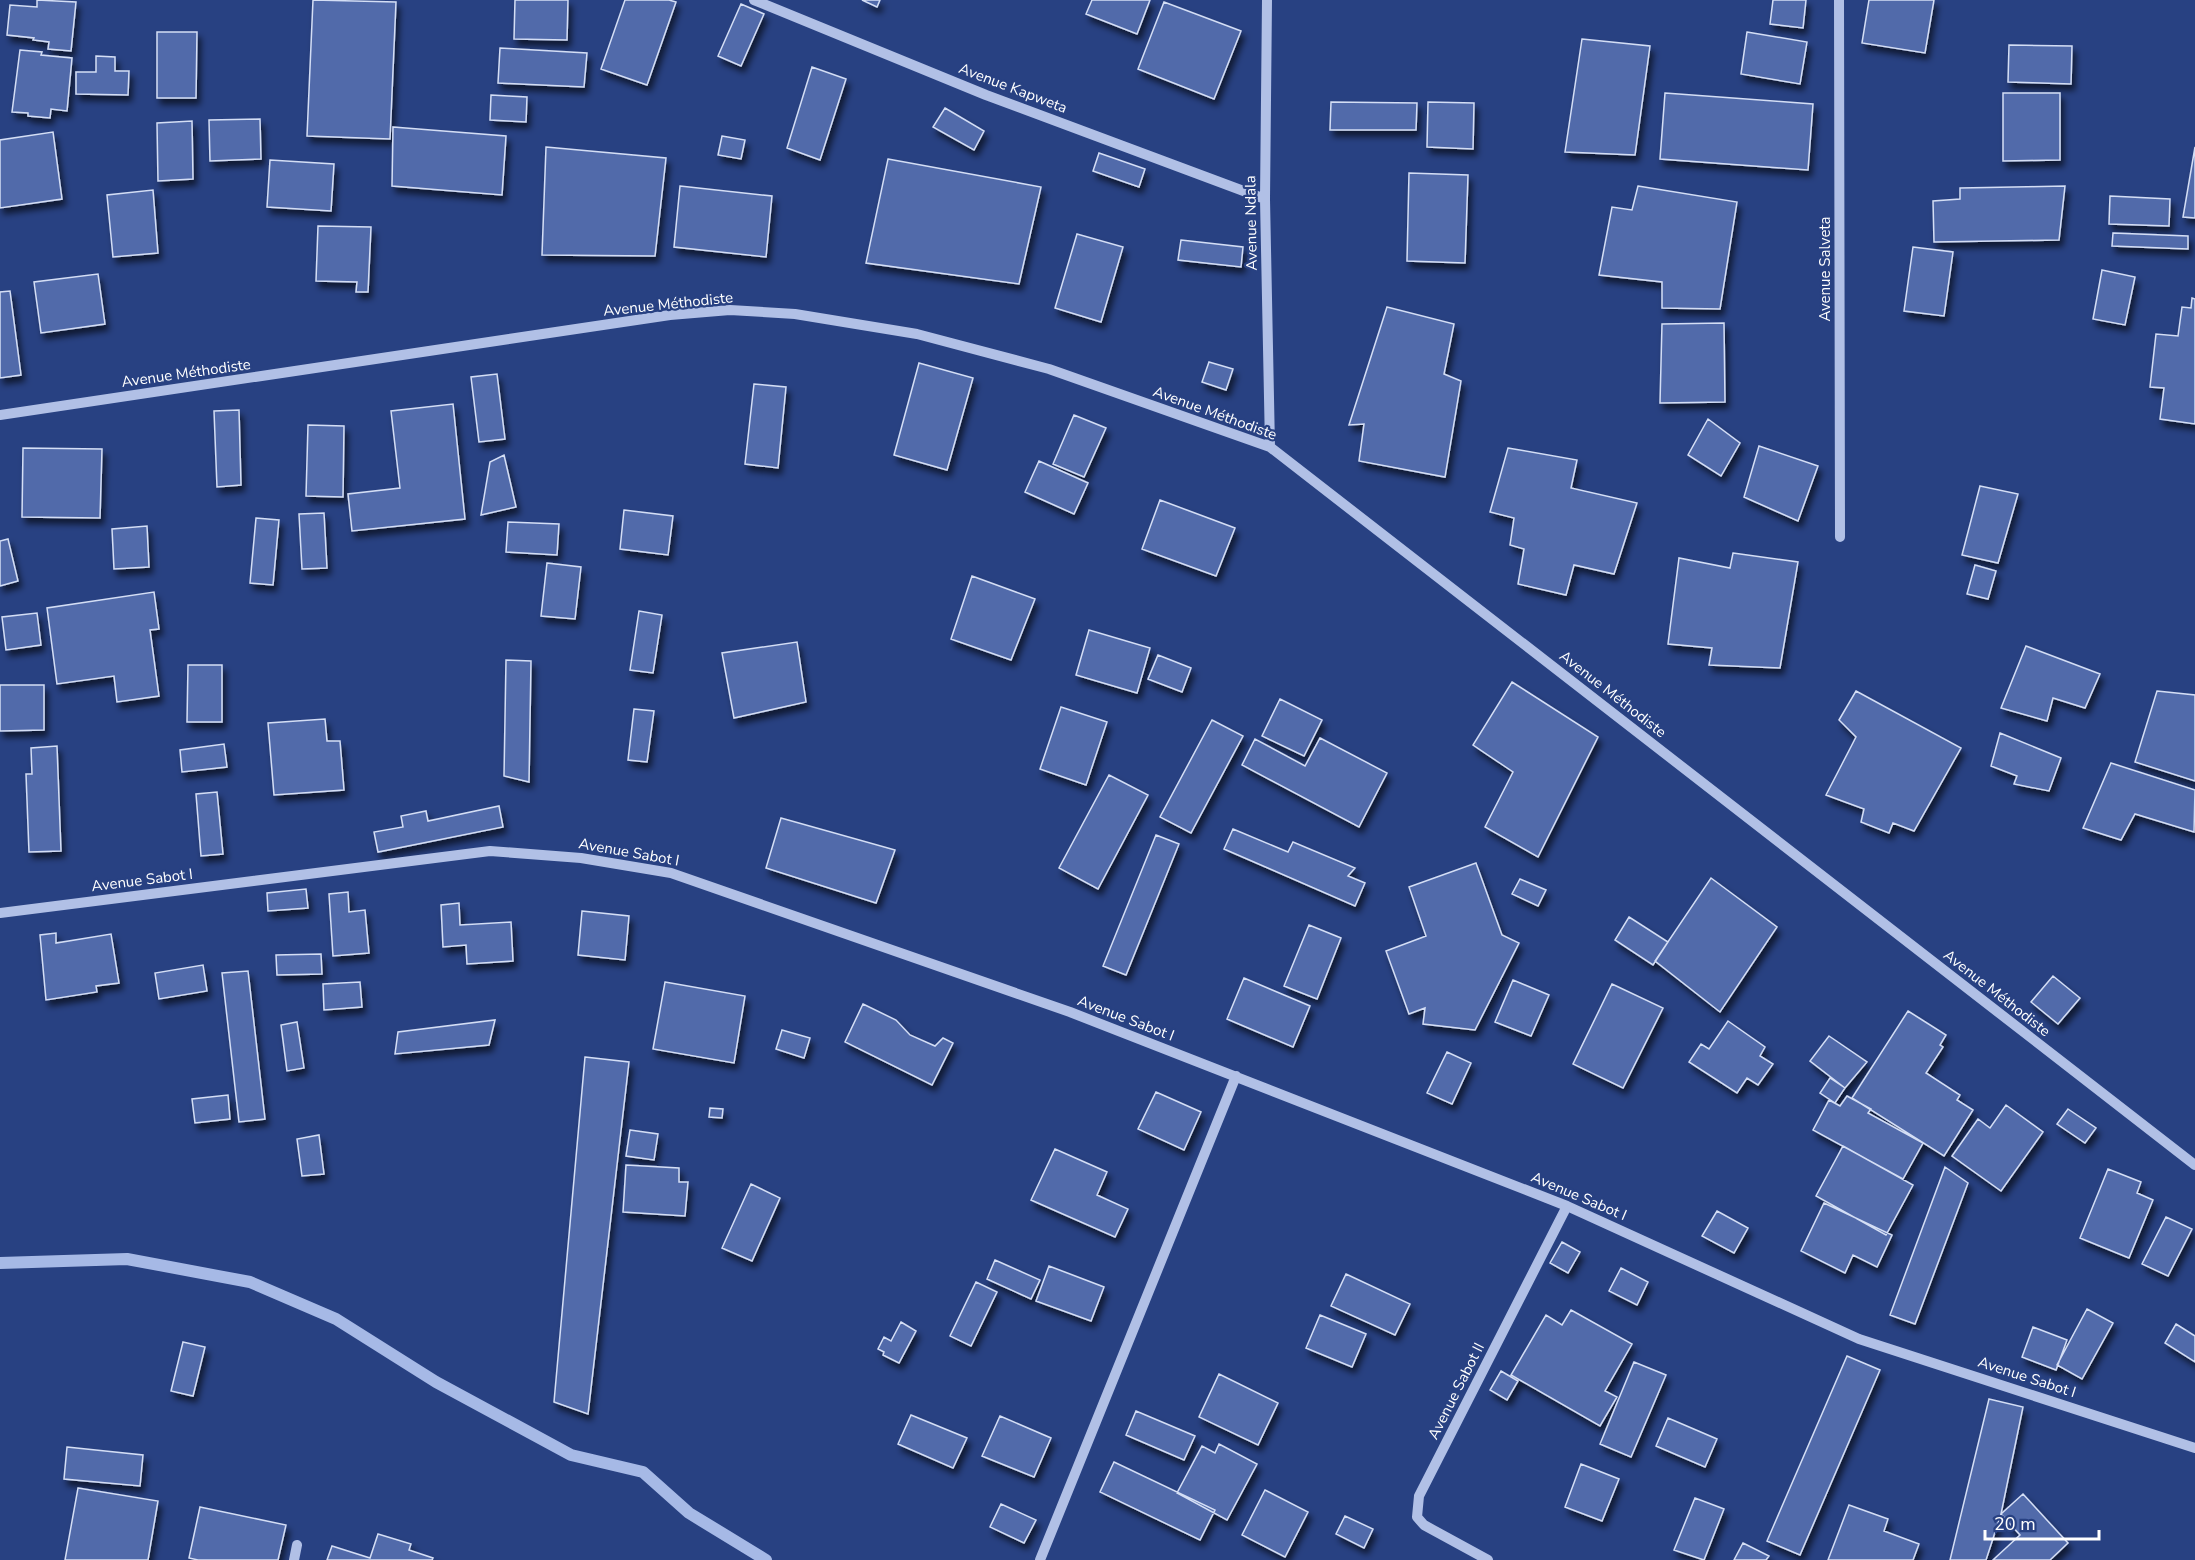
<svg xmlns="http://www.w3.org/2000/svg" width="2195" height="1560" viewBox="0 0 2195 1560" font-family="'Nunito Sans',sans-serif">
<defs>
<filter id="shadow"><feDropShadow dx="3.5" dy="6" stdDeviation="3" flood-color="#0009"/></filter>
</defs>
<rect width="100%" height="100%" fill="#284182"/>
<g fill="none" stroke-linecap="round" stroke-linejoin="round">
<path stroke="#a6b9e6" stroke-width="12" d="M0,1263L127,1259L250,1282L336,1319L436,1382L571,1455L643,1472L689,1513L766,1560"/>
</g>
<path fill="#516aaa" stroke="#d4def5" stroke-width="1.5" filter="url(#shadow)" d="M37,0L76,2L71,51L48,49L49,42L33,40L34,38L7,35L10,5L37,7Z
M313,0L396,2L390,139L307,136Z
M515,0H568L567,40L514,39Z
M625,0H669L676,2L647,85L601,69Z
M862,0H880L877,7Z
M1092,0H1150L1137,34L1086,14Z
M1773,0H1806L1803,28L1770,24Z
M1869,0H1934L1925,53L1862,43Z
M1164,2L1241,31L1214,99L1138,69Z
M741,4L764,14L741,66L718,56Z
M157,32H197L196,98H157Z
M1747,32L1807,42L1800,84L1741,74Z
M1582,39L1650,46L1635,155L1565,152Z
M2009,45L2072,46L2071,84L2008,82Z
M500,48L587,53L584,87L498,83Z
M20,50L42,52L41,55L72,58L67,111L51,109L50,118L28,116V113L12,112Z
M96,56L115,57V71H129L128,95L76,94V72H96Z
M812,67L846,79L820,160L787,148Z
M1665,93L1813,104L1808,170L1660,159Z
M2003,93H2060V160L2003,161Z
M491,95L527,97L526,122L490,120Z
M1331,102L1417,103L1416,130H1330Z
M1428,102L1474,103L1473,149L1427,147Z
M945,108L984,131L974,150L933,127Z
M260,119L261,159L210,161L209,120Z
M192,121L193,179L158,181L157,123Z
M393,127L506,136L502,195L392,186Z
M53,132L62,199L0,208V140Z
M722,136L745,140L741,159L718,155Z
M546,147L666,158L655,256L542,255Z
M2195,147V218L2183,217Z
M1099,153L1145,169L1139,187L1093,171Z
M888,159L1041,187L1019,284L866,263Z
M270,160L334,164L331,211L267,207Z
M1409,173L1468,175L1465,263L1407,261Z
M680,186L772,196L766,257L674,247Z
M1638,186L1737,202L1720,309L1662,308V282L1599,275L1612,207L1632,210Z
M2065,186L2059,240L1934,242L1933,201L1960,199V188Z
M153,190L158,253L113,257L107,195Z
M2110,196L2170,199L2169,226L2109,224Z
M318,226L371,227L368,292H356L357,282L316,281Z
M2113,233L2188,236V249L2112,246Z
M1077,234L1123,247L1101,322L1055,308Z
M1181,240L1243,247L1241,267L1178,260Z
M1913,247L1953,252L1944,316L1904,311Z
M2102,270L2135,277L2125,325L2093,319Z
M98,274L105,324L41,333L34,282Z
M10,291L21,375L0,378V292Z
M2192,298L2195,299V424L2160,419L2164,388L2150,387L2156,334L2178,336L2182,307L2191,308Z
M1387,307L1454,324L1444,374L1461,381L1445,477L1359,461L1364,424L1349,425Z
M1724,323L1725,402L1660,403L1662,324Z
M1209,362L1233,369L1226,390L1202,382Z
M919,363L973,378L947,470L894,455Z
M497,374L505,439L479,442L471,377Z
M754,384L786,387L778,468L745,464Z
M453,404L465,519L352,531L348,494L400,488L391,411Z
M239,410L241,485L217,487L214,411Z
M1074,415L1106,428L1084,477L1053,464Z
M1708,419L1740,443L1721,476L1688,455Z
M308,425L344,426L343,497L306,496Z
M1759,446L1818,466L1798,521L1744,497Z
M23,448L102,449L100,518L22,517Z
M1508,448L1577,460L1571,488L1637,503L1614,574L1574,565L1566,595L1518,584L1524,549L1510,545L1514,518L1490,512Z
M504,455L516,507L481,515L490,462Z
M1039,461L1088,483L1074,514L1025,492Z
M1980,486L2018,494L1998,563L1962,555Z
M1160,500L1235,528L1216,576L1142,549Z
M624,510L673,516L668,555L620,549Z
M324,513L327,568L302,569L299,514Z
M256,518L279,520L273,585L250,583Z
M508,522L559,524L557,555L506,552Z
M147,526L149,567L114,569L112,529Z
M8,539L18,581L0,586V541Z
M1733,553L1798,562L1780,668L1709,665L1712,648L1668,644L1679,558L1730,568Z
M547,563L581,567L575,619L541,616Z
M1975,565L1996,571L1988,599L1967,594Z
M972,576L1035,599L1011,660L951,639Z
M154,592L159,629L150,630L159,696L117,702L114,676L57,684L47,608Z
M639,611L662,615L653,673L630,670Z
M37,613L41,645L6,650L2,617Z
M1089,630L1150,648L1137,693L1076,675Z
M797,642L806,702L734,718L722,653Z
M2026,646L2100,674L2085,708L2053,698L2047,721L2001,708Z
M1158,655L1191,668L1182,692L1148,679Z
M506,660L531,661L529,782L504,776Z
M188,665H222V722H187Z
M1512,682L1598,737L1538,857L1485,827L1513,772L1473,745Z
M0,685H44V730L0,731Z
M1856,691L1961,748L1914,831L1893,823L1889,833L1861,822L1864,809L1826,795L1856,737L1839,720Z
M2157,691L2195,695V781L2135,762Z
M1280,699L1322,720L1304,756L1262,736Z
M1061,707L1107,722L1086,785L1040,769Z
M634,709L654,711L647,762L628,760Z
M325,719L327,741H340L344,790L274,795L268,723Z
M1212,720L1243,736L1191,833L1160,817Z
M2000,733L2061,758L2049,791L2014,784L2017,776L1991,766Z
M1320,738L1387,773L1359,827L1242,765L1255,739L1305,766Z
M224,744L227,767L182,772L180,750Z
M57,746L61,851L29,852L26,774H32L31,748Z
M2111,763L2195,790L2194,832L2135,814L2121,840L2083,828Z
M1109,775L1148,795L1098,889L1059,868Z
M217,792L223,854L201,856L196,794Z
M499,806L503,827L378,852L374,832L403,827L401,816L426,811L428,821Z
M781,818L895,850L876,903L766,868Z
M1233,829L1288,852L1293,842L1355,868L1348,876L1365,883L1355,906L1224,849Z
M1156,835L1179,844L1126,975L1103,966Z
M1476,863L1502,935L1519,943L1475,1030L1423,1024L1425,1008L1409,1014L1386,951L1426,936L1409,887Z
M1711,878L1777,927L1720,1012L1655,961Z
M1520,879L1546,890L1538,906L1512,894Z
M306,889L308,908L268,911L267,893Z
M348,892L349,912L365,910L369,953L333,956L329,894Z
M459,903L460,925L511,922L513,961L467,964L466,945L443,947L441,905Z
M582,911L629,916L625,960L578,955Z
M1629,917L1668,942L1653,965L1615,940Z
M1309,925L1341,938L1317,999L1284,986Z
M56,933V943L111,934L119,983L96,986L97,992L46,1000L40,935Z
M321,954L322,974L277,975L276,955Z
M203,965L207,991L159,999L155,973Z
M248,971L265,1119L239,1122L222,973Z
M2053,976L2080,998L2058,1024L2031,1002Z
M1244,978L1310,1006L1293,1047L1227,1019Z
M1513,980L1549,995L1531,1036L1495,1022Z
M360,982L362,1007L324,1010L323,984Z
M665,982L745,996L734,1063L653,1049Z
M1612,984L1663,1008L1623,1088L1573,1064Z
M863,1004L896,1020L910,1035L935,1046L943,1038L953,1043L932,1085L845,1042Z
M1908,1011L1946,1035L1940,1045L1943,1047L1926,1073L1960,1095L1957,1100L1973,1110L1944,1156L1852,1098Z
M495,1020L489,1045L395,1054L398,1032Z
M1728,1021L1765,1047L1760,1056L1773,1064L1758,1085L1747,1078L1737,1093L1689,1062L1701,1044L1709,1049Z
M297,1022L304,1068L287,1071L281,1025Z
M782,1030L810,1038L804,1058L776,1049Z
M1829,1036L1867,1062L1845,1088L1810,1061Z
M1447,1052L1471,1063L1452,1104L1427,1093Z
M585,1057L629,1062L588,1414L554,1402Z
M1830,1078L1845,1088L1835,1103L1820,1093Z
M1156,1092L1201,1112L1184,1150L1138,1129Z
M228,1095L230,1119L195,1123L192,1099Z
M1847,1096L1871,1109L1868,1113L1923,1143L1903,1179L1813,1130L1829,1100L1840,1106Z
M2006,1105L2043,1132L2001,1191L1952,1156L1978,1119L1990,1128Z
M710,1108L723,1109L722,1118L709,1117Z
M2068,1109L2096,1128L2085,1143L2057,1124Z
M630,1130L658,1134L654,1160L626,1156Z
M319,1135L324,1174L302,1176L297,1139Z
M1843,1146L1913,1185L1886,1235L1816,1196Z
M1055,1149L1107,1172L1097,1195L1128,1209L1115,1237L1031,1200Z
M626,1165L679,1168V1182H688L685,1216L623,1212Z
M1945,1167L1968,1183L1915,1324L1890,1315Z
M2108,1169L2141,1182L2137,1193L2153,1200L2129,1258L2080,1238Z
M751,1184L780,1198L752,1261L722,1248Z
M1824,1203L1892,1235L1877,1267L1853,1255L1845,1273L1801,1251Z
M1717,1211L1748,1228L1734,1253L1702,1236Z
M2166,1217L2192,1229L2168,1276L2142,1264Z
M1562,1242L1580,1252L1568,1273L1550,1263Z
M995,1260L1040,1280L1031,1299L987,1279Z
M1049,1266L1104,1287L1091,1321L1036,1301Z
M1621,1268L1648,1282L1637,1305L1609,1291Z
M1346,1274L1410,1304L1395,1335L1331,1306Z
M976,1282L997,1292L971,1346L950,1336Z
M2087,1309L2113,1323L2082,1379L2057,1365Z
M1571,1310L1632,1344L1605,1391L1617,1397L1600,1426L1511,1375L1546,1315L1562,1325Z
M1320,1315L1366,1334L1352,1367L1306,1348Z
M901,1322L916,1331L899,1363L883,1355L884,1352L878,1349L884,1337L891,1341Z
M2176,1324L2195,1336V1362L2165,1343Z
M2033,1327L2067,1340L2056,1370L2022,1357Z
M183,1342L205,1347L193,1396L171,1391Z
M1847,1356L1880,1370L1800,1555L1767,1541Z
M1634,1362L1666,1375L1631,1457L1600,1444Z
M1501,1371L1518,1381L1507,1400L1490,1390Z
M1219,1374L1278,1403L1258,1445L1199,1417Z
M1989,1399L2023,1407L2001,1514L1986,1560H1950Z
M1136,1411L1195,1436L1184,1460L1126,1435Z
M911,1415L967,1438L953,1468L898,1444Z
M1000,1416L1051,1438L1034,1477L982,1456Z
M1668,1418L1717,1439L1705,1467L1656,1446Z
M1219,1444L1257,1464L1227,1520L1177,1493L1202,1446L1215,1453Z
M67,1447L143,1455L140,1486L64,1479Z
M1114,1462L1215,1510L1200,1540L1100,1492Z
M1581,1464L1619,1479L1602,1521L1565,1507Z
M78,1488L158,1501L148,1560H65Z
M1265,1490L1308,1512L1285,1557L1242,1535Z
M2023,1494L2068,1543L2050,1560H1993L2020,1535L2001,1514Z
M1695,1498L1724,1509L1704,1560L1674,1550Z
M1001,1504L1036,1520L1024,1543L990,1527Z
M1849,1505L1888,1519L1884,1531L1919,1544L1913,1560H1828Z
M200,1507L286,1525L278,1560H198L189,1558Z
M1345,1516L1373,1529L1364,1548L1336,1534Z
M378,1534L411,1544L409,1550L433,1558L432,1560H327L332,1546L370,1558Z
M1743,1543L1769,1556L1766,1560H1734Z"/>
<g fill="none" stroke-linecap="round" stroke-linejoin="round">
<path stroke="#b1c0e6" stroke-width="10" d="M754,0L986,95L1265,199
M1267,0L1265,199L1270,447
M1839,0L1840,537
M0,415L670,315L730,310L795,314L917,334L1049,369L1270,447L2195,1165
M0,913L490,851L581,858L671,873L1070,1012L1567,1206L1859,1339L2195,1448
M294,1560L297,1545
M1040,1560L1236,1076
M1488,1560L1424,1525L1417,1517L1419,1496L1567,1206"/>
</g>
<g text-anchor="middle" dominant-baseline="central" stroke-width="4.5" stroke-linejoin="round" paint-order="stroke">
<g font-size="15" fill="#fff" stroke="#284182">
<text transform="translate(1013 88) rotate(21)">Avenue Kapweta</text>
<text transform="translate(1251 223) rotate(-91)">Avenue Ndala</text>
<text transform="translate(1825 269) rotate(-90)">Avenue Salveta</text>
<text transform="translate(668 304) rotate(-6)">Avenue Méthodiste</text>
<text transform="translate(186 373) rotate(-8)">Avenue Méthodiste</text>
<text transform="translate(1215 413) rotate(20)">Avenue Méthodiste</text>
<text transform="translate(1613 694) rotate(38)">Avenue Méthodiste</text>
<text transform="translate(629 852) rotate(10)">Avenue Sabot I</text>
<text transform="translate(142 880) rotate(-7)">Avenue Sabot I</text>
<text transform="translate(1997 993) rotate(38)">Avenue Méthodiste</text>
<text transform="translate(1126 1018) rotate(21)">Avenue Sabot I</text>
<text transform="translate(1579 1196) rotate(23)">Avenue Sabot I</text>
<text transform="translate(2027 1377) rotate(18)">Avenue Sabot I</text>
<text transform="translate(1456 1391) rotate(-63)">Avenue Sabot II</text>
</g>
</g>
<path d="M1985 1530v9h114v-9" fill="none" stroke="#ffffff" stroke-width="3"/>
<text x="1994" y="1530" font-size="18" fill="#ffffff" stroke="#284182" stroke-width="4.5" paint-order="stroke">20 m</text>
</svg>
